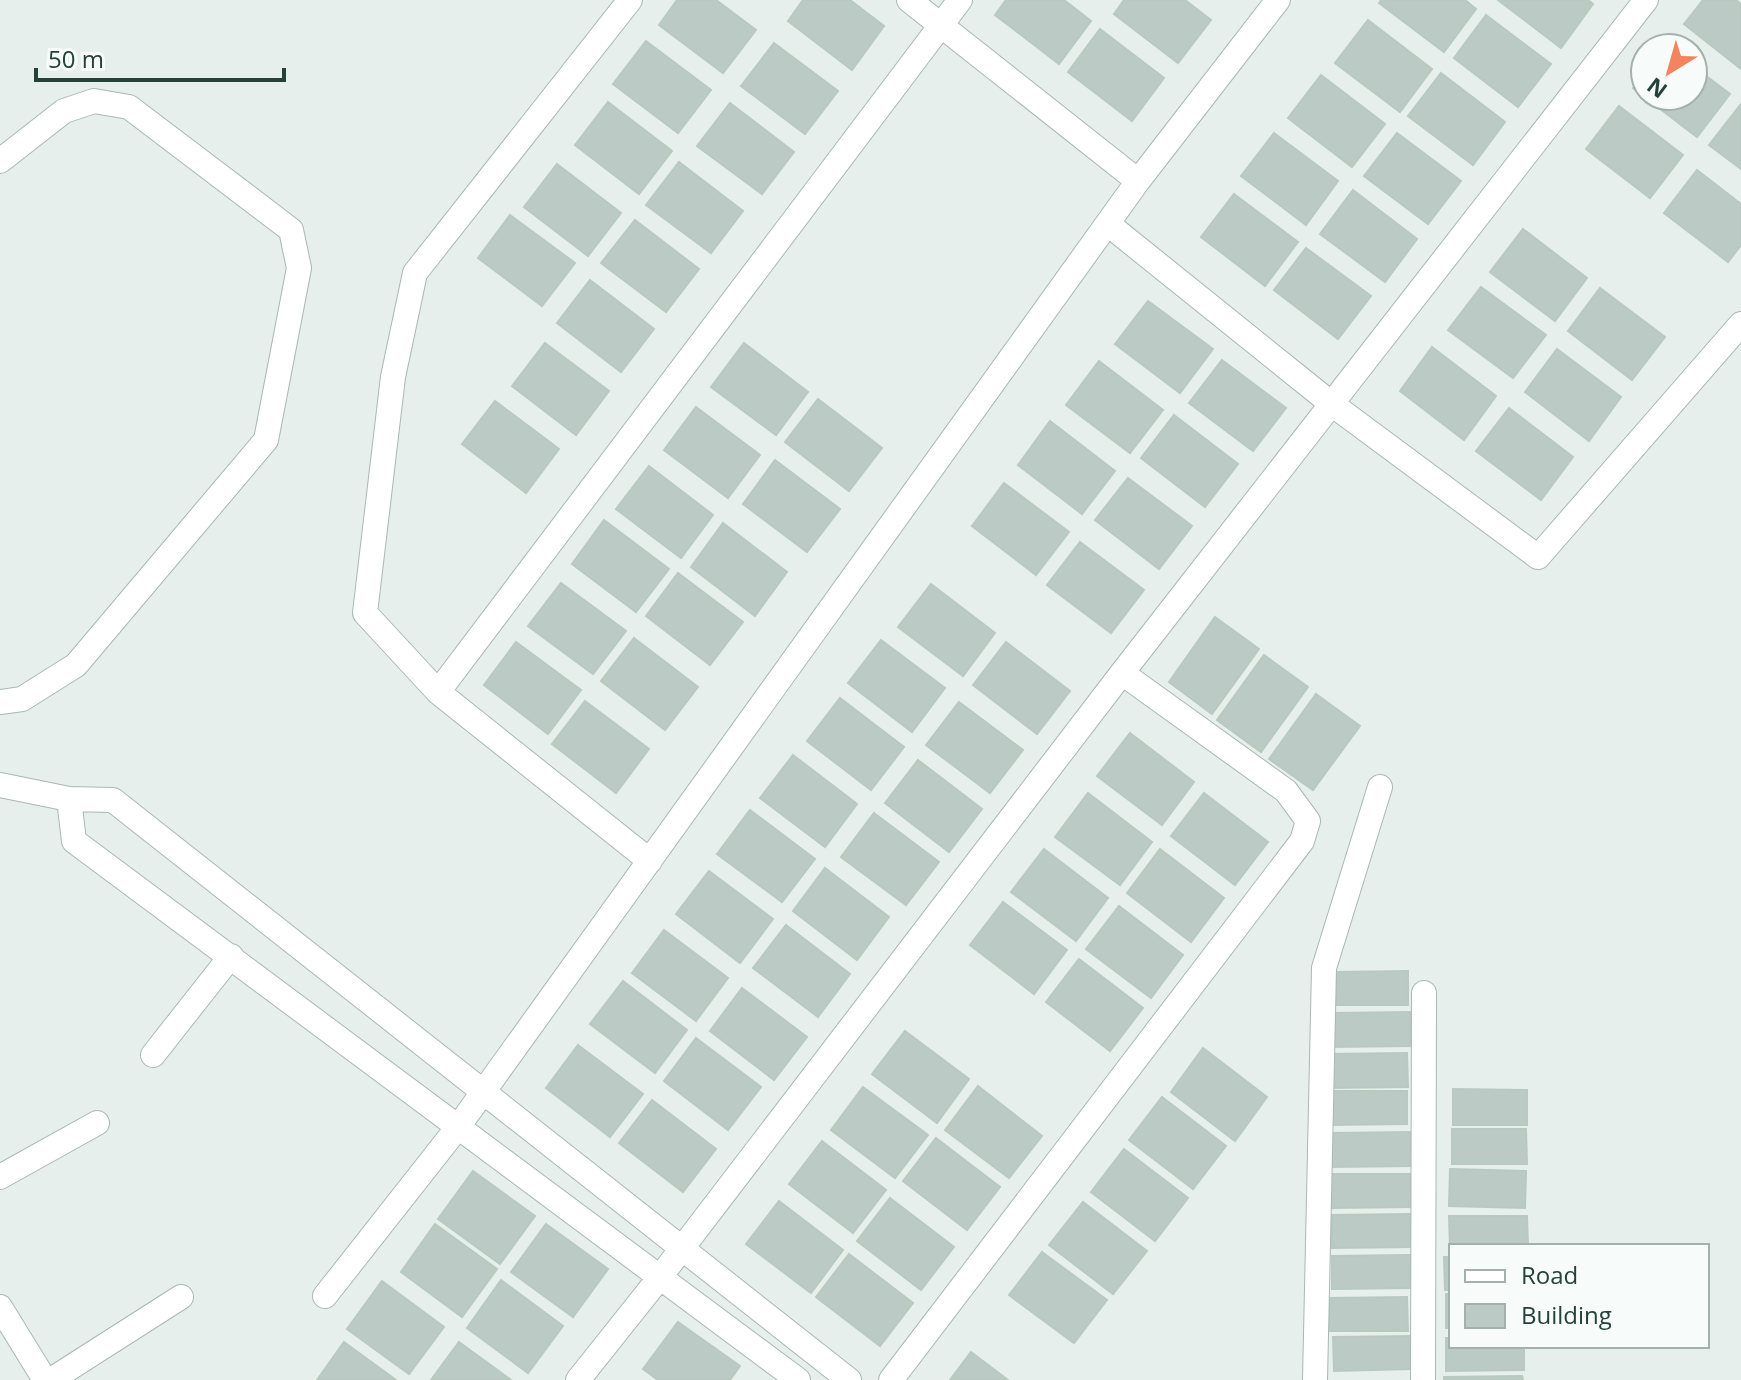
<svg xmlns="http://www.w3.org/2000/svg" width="1741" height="1380" viewBox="0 0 1741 1380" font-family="'Open Sans',sans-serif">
<rect width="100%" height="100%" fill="#e6efeb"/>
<path fill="#bbcac4" stroke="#b8c9c2" stroke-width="2" d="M677,0H716L756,30L723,73L659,25Z
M803,0H850L884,26L852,70L788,21Z
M1006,0H1064L1091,21L1059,64L995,15Z
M1124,0H1185L1211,20L1178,63L1114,14Z
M1381,0H1465L1476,9L1444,52L1379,3Z
M1498,0H1588L1593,4L1561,48Z
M1703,0H1736L1741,4V69L1684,24Z
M1486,15L1551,64L1518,107L1454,58Z
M1368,20L1432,69L1400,112L1335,63Z
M1100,29L1164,78L1132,121L1068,72Z
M646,41L711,90L678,133L613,84Z
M774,43L838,91L805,134L741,86Z
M1693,66L1730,94L1697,137L1633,88L1645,73V96H1693Z
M1441,73L1505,122L1473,165L1408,116Z
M1321,75L1385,124L1352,167L1288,118Z
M608,102L672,151L639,194L575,145Z
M730,103L794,152L762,194L697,146Z
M1741,104V169L1709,145Z
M1619,106L1683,155L1650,198L1586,149Z
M1274,133L1338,181L1306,225L1241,176Z
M1397,133L1461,181L1428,224L1364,176Z
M679,162L743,211L711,253L646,205Z
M557,164L621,213L588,256L524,207Z
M1697,170L1741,204V245L1728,262L1664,213Z
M1353,190L1417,239L1385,282L1320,234Z
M1234,194L1298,242L1265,286L1201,237Z
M510,215L575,263L542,306L478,258Z
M635,220L699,269L666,312L601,263Z
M1523,229L1587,278L1555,321L1490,272Z
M1306,248L1371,296L1338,339L1274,290Z
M590,280L654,329L621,372L557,323Z
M1481,287L1546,335L1513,378L1448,330Z
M1600,288L1665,337L1632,380L1568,331Z
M1148,301L1213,349L1180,393L1115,344Z
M545,343L609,391L576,435L512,386Z
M744,343L808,392L776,435L711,387Z
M1432,347L1496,396L1464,440L1400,391Z
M1557,349L1621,397L1589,441L1525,392Z
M1222,360L1286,408L1253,451L1189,403Z
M1099,361L1163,410L1130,453L1066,405Z
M818,399L882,448L849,491L785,442Z
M495,401L559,449L526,493L462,444Z
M696,407L760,455L728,498L664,450Z
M1509,408L1573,457L1541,500L1476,451Z
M1174,415L1238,464L1205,507L1141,458Z
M1050,421L1115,471L1082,514L1018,465Z
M775,460L840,509L807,552L743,504Z
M649,466L713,515L681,558L616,509Z
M1128,478L1192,526L1159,569L1095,520Z
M1004,483L1069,532L1036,575L972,526Z
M604,520L669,569L636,612L572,564Z
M723,523L787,572L755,616L691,567Z
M1080,542L1144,590L1111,633L1047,585Z
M678,573L743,622L710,665L646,616Z
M561,583L626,631L593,674L528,626Z
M931,584L995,633L963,676L898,627Z
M1215,617L1259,649L1212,714L1169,682Z
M634,638L698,687L665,730L601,681Z
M881,640L945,688L912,732L848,683Z
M516,642L581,690L548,734L484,685Z
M1006,642L1070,691L1037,734L973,685Z
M1264,655L1308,687L1261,752L1217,720Z
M1316,694L1360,726L1313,790L1269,759Z
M840,698L904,747L871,790L807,741Z
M585,701L649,749L616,793L552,744Z
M959,702L1023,750L990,793L926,745Z
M1130,733L1194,782L1162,825L1097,776Z
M793,755L857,804L825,847L760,798Z
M918,760L982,809L949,852L885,803Z
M1088,793L1152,842L1120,885L1055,837Z
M1204,793L1268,842L1235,885L1171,836Z
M750,810L815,859L782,902L717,854Z
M874,813L939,862L906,905L841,857Z
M1044,849L1108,898L1076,941L1011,892Z
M1160,849L1224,898L1191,942L1127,893Z
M825,868L889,917L857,960L793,911Z
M709,871L773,919L740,963L676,914Z
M1003,902L1067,950L1034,994L970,945Z
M1119,906L1183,955L1151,998L1086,949Z
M786,925L850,974L818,1017L753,968Z
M664,930L728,978L696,1021L632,973Z
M1079,959L1143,1008L1110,1051L1046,1002Z
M1408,971V1005H1337L1336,972Z
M623,981L687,1030L655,1073L590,1024Z
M742,988L807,1037L774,1080L710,1031Z
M1410,1012V1046L1332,1047L1331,1013Z
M905,1031L969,1079L937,1123L872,1074Z
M696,1038L761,1087L728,1130L664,1081Z
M578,1045L643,1094L610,1137L546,1088Z
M1203,1048L1267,1097L1235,1141L1171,1092Z
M1407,1053L1408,1087L1330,1088L1329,1054Z
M978,1086L1042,1136L1009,1178L945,1130Z
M863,1087L928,1135L895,1178L831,1130Z
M1453,1089L1527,1090V1125H1453Z
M1329,1091H1407V1124L1329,1125Z
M1162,1097L1226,1146L1193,1189L1129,1140Z
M652,1100L716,1149L683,1192L619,1143Z
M1452,1129H1526L1527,1164H1452Z
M1410,1132V1166L1332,1167L1331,1133Z
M936,1138L1000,1187L967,1230L903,1181Z
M822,1141L886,1190L853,1233L789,1184Z
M1124,1149L1188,1198L1155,1241L1091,1192Z
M1450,1169L1526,1171L1525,1208L1449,1206Z
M473,1171L535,1216L500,1264L438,1219Z
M1331,1174H1410V1207L1332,1208Z
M890,1198L954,1247L921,1290L857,1241Z
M779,1201L843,1250L811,1293L746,1244Z
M1083,1202L1147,1251L1113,1294L1049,1245Z
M1410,1214L1411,1247L1332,1248V1215Z
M1449,1216H1527L1528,1246H1451L1450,1249Z
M435,1224L497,1269L462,1317L401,1272Z
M546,1224L608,1269L573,1317L511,1272Z
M1042,1252L1107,1300L1074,1343L1009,1295Z
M849,1254L913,1303L880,1346L816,1297Z
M1410,1255L1411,1288L1332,1289V1256Z
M1444,1257H1451V1290H1445Z
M501,1280L563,1326L528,1373L467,1328Z
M382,1281L444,1327L409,1374L347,1329Z
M1446,1294H1451V1328H1446Z
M1407,1297L1408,1331H1329V1298Z
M678,1322L740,1366L730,1380H658L643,1369Z
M1412,1336V1369L1334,1371L1333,1337Z
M1446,1338H1451V1346H1524V1370L1446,1371Z
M344,1342L396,1380H317Z
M459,1342L511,1380H431Z
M971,1352L1008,1380H950Z
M1522,1376L1523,1380H1444V1377Z"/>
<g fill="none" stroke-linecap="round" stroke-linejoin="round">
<defs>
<path id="minor" d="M909,0L1138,181
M0,161L64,111L94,101L129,107L291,230L299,268L266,440L76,665L22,699L0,702
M1108,224L1333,405L1538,557L1741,324
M438,692L365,613L393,377L415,273L630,0
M0,785L69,799L113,800L849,1380
M69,799L74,841L798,1380
M650,861L438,692L960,0
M153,1055L231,956
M0,1177L97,1123
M325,1296L458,1127L1138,181L1278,0
M0,1307L45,1380
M51,1380L181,1297
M578,1380L660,1277L1122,673L1646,0
M891,1380L1302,841L1308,821L1286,791L1122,673
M1315,1380L1324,968L1380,787
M1423,1380L1424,993"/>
</defs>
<use href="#minor" stroke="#a8b8b2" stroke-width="26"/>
<use href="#minor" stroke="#fff" stroke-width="24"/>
</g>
<rect x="1449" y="1244" width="260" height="104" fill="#f7fbf9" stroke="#a3b1ad" stroke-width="2"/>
<rect x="1465" y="1270" width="40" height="12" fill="#ffffff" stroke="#a3b1ad" stroke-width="2"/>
<text x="1521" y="1284" font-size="24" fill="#24423a">Road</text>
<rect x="1465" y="1304" width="40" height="24" fill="#bbcac4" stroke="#a3b1ad" stroke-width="2"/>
<text x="1521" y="1324" font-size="24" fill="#24423a">Building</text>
<g transform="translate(1669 72) rotate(217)"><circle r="38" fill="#f7fbf9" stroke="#a3b1ad" stroke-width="2"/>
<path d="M0-6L14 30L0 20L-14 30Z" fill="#f4845f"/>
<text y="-12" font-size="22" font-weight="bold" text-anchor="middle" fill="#24423a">N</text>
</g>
<path d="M36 68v12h248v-12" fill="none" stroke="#24423a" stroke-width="4"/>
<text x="48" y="68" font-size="24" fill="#24423a" stroke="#f7fbf9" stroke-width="6" paint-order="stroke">50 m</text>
</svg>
